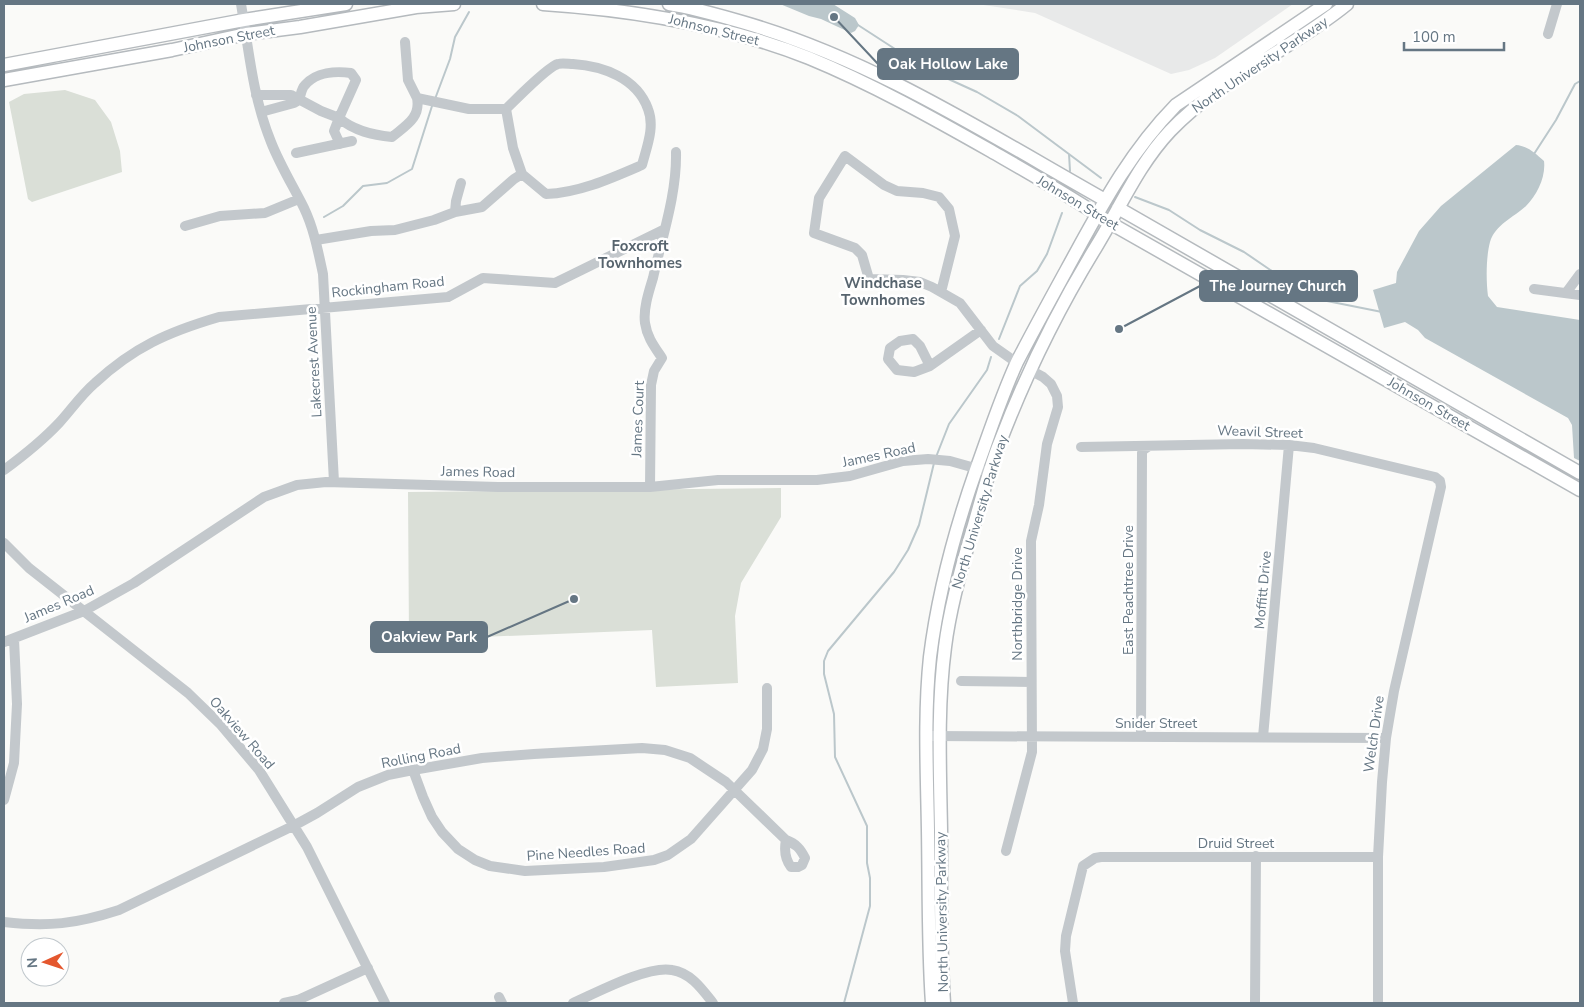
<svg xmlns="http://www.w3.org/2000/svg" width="1584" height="1007" viewBox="0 0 1584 1007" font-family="'Nunito Sans',sans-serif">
<rect width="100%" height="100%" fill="#fafaf8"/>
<path fill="#e8e9e9" d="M977,4H1293L1215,58L1189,70L1171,74L1035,13Z"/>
<path fill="#dadfd7" d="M65,90L95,100L111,122L120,151L122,172L32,202L28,199L9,102L24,94Z
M781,488V517L741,583L735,616L738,683L656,687L652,630L409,640L408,492Z"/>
<path fill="#bbc7cb" d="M780,4H833L855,18L859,25L855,31L851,33L821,19L809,16Z
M1516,145C1528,146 1535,153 1544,161C1546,177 1537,195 1526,206C1514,217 1495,225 1490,242C1486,257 1486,281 1488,296L1497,307L1580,320V461L1574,458L1572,425L1568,418L1425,338L1418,330L1405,322L1384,328L1373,290L1396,283L1397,272L1419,231L1441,206Z"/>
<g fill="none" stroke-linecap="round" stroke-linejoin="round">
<path stroke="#bbc7cb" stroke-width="2" d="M858,25L912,60L933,72L977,92L1018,116L1101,178
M435,99L450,59L455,37L469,12
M1069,154L1070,171
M1534,154L1556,120L1575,84L1580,81
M1135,197L1169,210L1200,230L1244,252L1285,280L1317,299L1382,312
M324,217L343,206L363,186L387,183L412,169L432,106
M999,339L1020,286L1037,271L1047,254L1062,213
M936,457L949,424L987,370L991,357
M844,1003L870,906V878L867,863V826L835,757L834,714L824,674V661L828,651L894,572L908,550L919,525L934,463"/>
<defs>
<path id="major" d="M543,4C633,10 724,24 809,58C872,84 931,117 991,151C1031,174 1072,197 1110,223L1580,490
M669,4C694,8 718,15 742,22C874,60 986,133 1105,200
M4,65L244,20L346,4
M4,80L172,50L246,34L300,27L416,7L454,4
M1118,208L1580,473
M932,1003C928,946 929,888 928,830C927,772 924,714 930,657C938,593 955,530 976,470C989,434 1001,397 1017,362C1033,331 1050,300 1067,269C1100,209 1128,154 1176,105L1326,4
M944,1003C940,946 941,888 941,831C940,770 937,708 945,647C950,606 962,564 974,525C982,497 989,469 1000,442C1026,374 1058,309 1096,247C1120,208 1138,165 1170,131C1220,78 1291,50 1347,4"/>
</defs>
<use href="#major" stroke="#b5babe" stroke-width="15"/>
<path stroke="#c3c8cc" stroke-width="10" d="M241,4C249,51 253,98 271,142C280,165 293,186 304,208C314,229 318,251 323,274L334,482
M1548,34L1557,4
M405,42L408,80L417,98L469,109H506
M256,95H291L321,111L339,118L334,131L340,144
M261,112L294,103L299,100C301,95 301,89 305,85C316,72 336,71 351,73L356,80L339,118C354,131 373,135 392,137C405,126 421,118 417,98
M296,153L352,141
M455,212L482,207L514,179L522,174L546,194C579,193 612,178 642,165C647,146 655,127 648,109C637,78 603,66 573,64C569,64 562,63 558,64C549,66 515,100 506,109L513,148L522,174
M185,226L220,216L265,213L299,199
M316,240L371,231L395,230L434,220L455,212L456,201L461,183
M1534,289L1580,295
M941,292L955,236L949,209L939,197L923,193L897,191L884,185L845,156L819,198L814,233L855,248L862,255L869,279L903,280L920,282L932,287L960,303L993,346L1017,363
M1566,293L1580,274
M930,366L920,346L913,339L900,341L890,348L888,359L897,370L914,372L930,366L981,330
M1081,447L1243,444L1289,445L1314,448L1435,477L1440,481L1441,487L1394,691L1386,738L1382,782L1378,857V1003
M4,470C23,456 42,441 59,423C71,410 81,395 95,383C134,347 168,332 219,317L448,297L483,278L555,283L663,230
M650,487L651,385L654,371L662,358C654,346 647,337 645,323C643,309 649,291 653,278C662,237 677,194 676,152
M4,543L29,568L188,693L221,725L259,770L307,847L385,1003
M4,642L84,611L134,583L264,497L297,485L326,482L498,487H650L718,480H817L850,476L903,461L928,459L950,461L982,470
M961,681L1031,682
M932,736L1386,738
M1141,737L1142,453L1143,450L1149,446
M1263,737L1289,445
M413,770L423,797L432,817L442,832L458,849L475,860L490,866L525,871L604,867L654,860L668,855L691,839L752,770L763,749L767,729V688
M4,800L14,763L17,704L14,639
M1006,851L1032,752L1031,541L1039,505L1047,444L1058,407L1057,396L1051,384L1043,377L1030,370
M4,922C48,927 76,924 119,910L295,825L317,813L358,787L388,775L413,770L482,758L534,754L642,748L665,750L690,758L726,782L786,840C796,844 800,848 805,858L802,865L798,867H791C785,859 784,850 786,840
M499,997L502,1003
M284,1003L298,1000L368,968
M573,1003C596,993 648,965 672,970C691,973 702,989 713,1003
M1073,1003L1065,951L1066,936L1083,866L1095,858L1101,857H1378
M1255,1003L1256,856"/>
<use href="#major" stroke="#fff" stroke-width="12"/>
</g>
<g text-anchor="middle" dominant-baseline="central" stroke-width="5" stroke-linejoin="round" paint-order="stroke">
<g font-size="14" fill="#657683" stroke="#fff">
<text transform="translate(714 30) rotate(14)">Johnson Street</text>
<text transform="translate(229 39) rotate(-11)">Johnson Street</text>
<text transform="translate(1260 65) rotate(-34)">North University Parkway</text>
<text transform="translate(1078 203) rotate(31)">Johnson Street</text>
<text transform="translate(388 287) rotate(-6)">Rockingham Road</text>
<text transform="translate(314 362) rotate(-93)">Lakecrest Avenue</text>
<text transform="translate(1429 404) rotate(30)">Johnson Street</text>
<text transform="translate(638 419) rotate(-88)">James Court</text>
<text transform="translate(1260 432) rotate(2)">Weavil Street</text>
<text transform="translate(879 455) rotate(-12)">James Road</text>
<text transform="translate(478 472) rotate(1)">James Road</text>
<text transform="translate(980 512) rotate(-73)">North University Parkway</text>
<text transform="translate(1128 590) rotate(-90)">East Peachtree Drive</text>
<text transform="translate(1263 590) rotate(-85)">Moffitt Drive</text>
<text transform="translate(59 604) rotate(-23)">James Road</text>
<text transform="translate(1017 604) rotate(-90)">Northbridge Drive</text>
<text x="1156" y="723">Snider Street</text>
<text transform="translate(242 733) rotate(49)">Oakview Road</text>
<text transform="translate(1374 734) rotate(-82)">Welch Drive</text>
<text transform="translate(421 756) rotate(-11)">Rolling Road</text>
<text x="1236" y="843">Druid Street</text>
<text transform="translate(586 852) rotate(-4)">Pine Needles Road</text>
<text transform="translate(942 912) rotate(-91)">North University Parkway</text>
</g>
<g font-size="15" font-weight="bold" fill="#57646e" stroke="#fff">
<text x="640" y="246">Foxcroft<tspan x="640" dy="17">Townhomes</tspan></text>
<text x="883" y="283">Windchase<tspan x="883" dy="17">Townhomes</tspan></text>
</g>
</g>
<path fill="none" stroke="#657683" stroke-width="2" d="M834 17L878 64M1119 329L1200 286M574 599L487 637"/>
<g fill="#657683" stroke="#fff" stroke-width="2">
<circle cx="834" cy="17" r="5"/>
<circle cx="1119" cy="329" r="5"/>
<circle cx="574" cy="599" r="5"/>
</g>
<g fill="#657683" stroke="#657683" stroke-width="2">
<rect x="878" y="49" width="140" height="30" rx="5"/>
<rect x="1200" y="271" width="157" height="30" rx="5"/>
<rect x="371" y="622" width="116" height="30" rx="5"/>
</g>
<g font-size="15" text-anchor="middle" font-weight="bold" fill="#fff">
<text x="948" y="69">Oak Hollow Lake</text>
<text x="1278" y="291">The Journey Church</text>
<text x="429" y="642">Oakview Park</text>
</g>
<rect width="1584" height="1007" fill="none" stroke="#657683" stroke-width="10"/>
<g transform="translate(45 962) rotate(267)"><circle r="24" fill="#ffffff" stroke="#c1c8cd"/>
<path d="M0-4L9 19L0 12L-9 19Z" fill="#e4572e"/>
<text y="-8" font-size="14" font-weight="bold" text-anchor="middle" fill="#657683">N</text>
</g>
<path d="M1404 42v8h100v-8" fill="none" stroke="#657683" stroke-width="2.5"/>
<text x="1412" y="42" font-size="15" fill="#657683" stroke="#ffffff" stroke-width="4" paint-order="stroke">100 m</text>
</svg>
